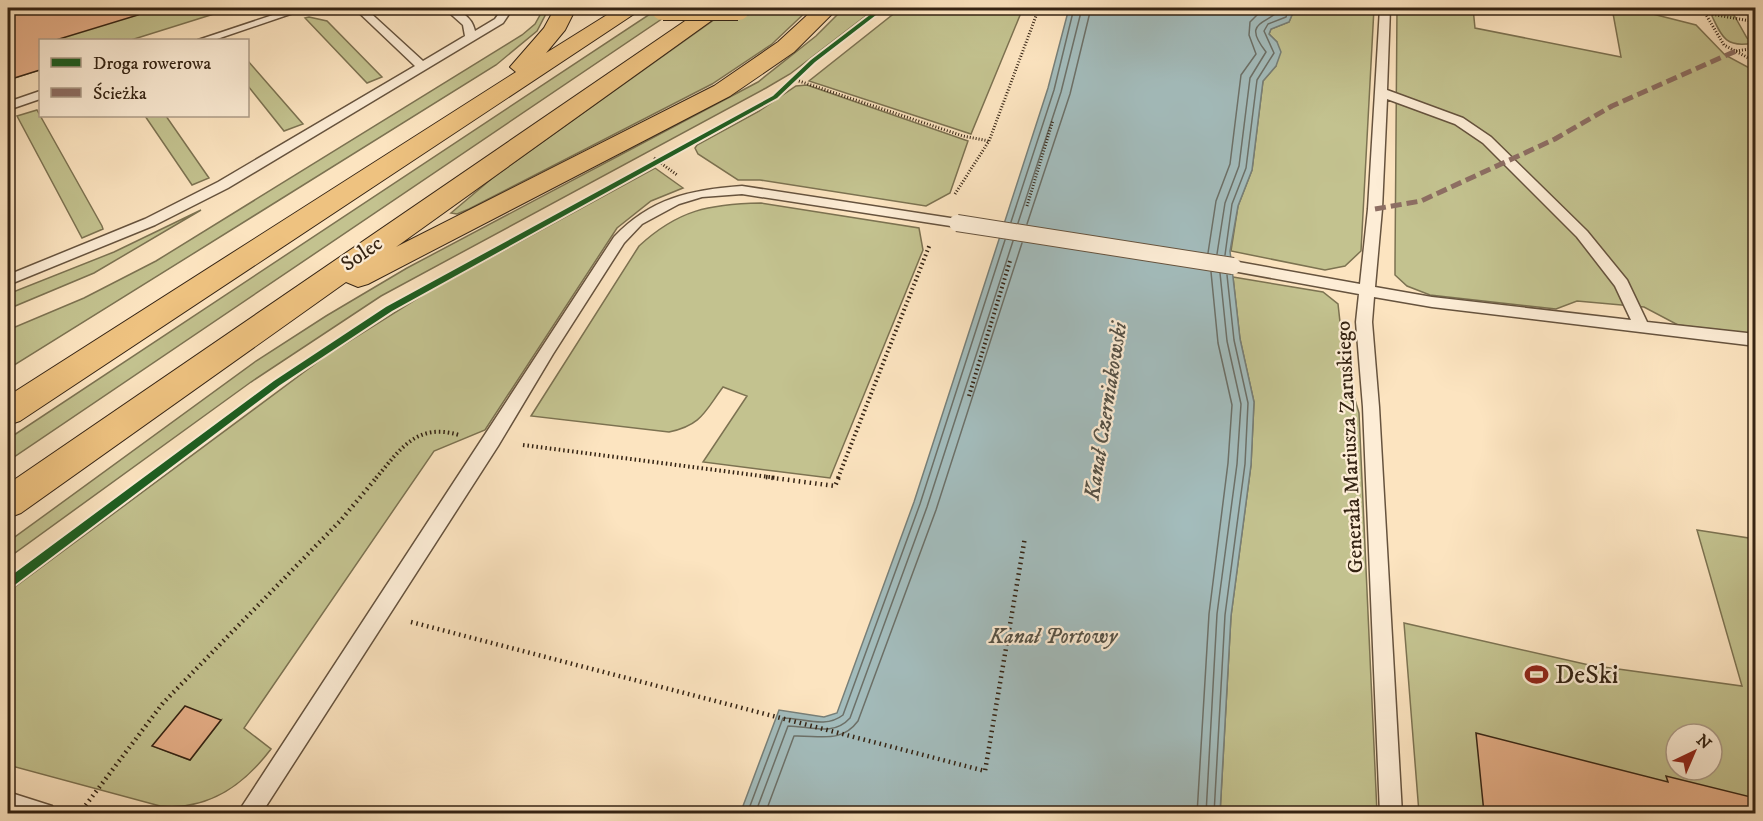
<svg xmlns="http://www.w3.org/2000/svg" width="1763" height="821" viewBox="0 0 1763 821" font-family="'IM FELL DW Pica',serif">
<rect width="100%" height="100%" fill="#fce4c0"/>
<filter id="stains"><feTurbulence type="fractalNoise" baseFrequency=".00333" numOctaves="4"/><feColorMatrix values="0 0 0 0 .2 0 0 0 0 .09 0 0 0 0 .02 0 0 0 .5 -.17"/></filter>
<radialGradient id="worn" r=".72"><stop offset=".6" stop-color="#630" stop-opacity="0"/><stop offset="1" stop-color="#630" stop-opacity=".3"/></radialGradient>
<path fill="#c3c28f" stroke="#7c7251" stroke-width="1.5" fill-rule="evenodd" d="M8,8H233L131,40H40V70L8,80Z
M544,8H549L537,31L496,65L8,369V330L84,298L156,261L522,35L535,24Z
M659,8H678L8,461V439Z
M777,8H810L772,44L712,84L469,209L457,214L451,213L496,175L718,17L746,15Z
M844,8H876L790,74L766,88L381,296L251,382L8,558V542L256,361L326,316L407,268L758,82L816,36Z
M901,8H1023L971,134L809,81Z
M1295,8H1374L1361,251L1345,266L1325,270L1231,251L1238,206L1252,170L1263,81L1276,66L1277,42L1269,34L1271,29L1289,22Z
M1397,8H1473L1475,28L1621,57L1612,8H1629L1696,25L1725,55L1755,71V334L1678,325L1644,307L1577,301L1556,309L1430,295L1407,286L1395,275V263Z
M1708,8H1730L1747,38L1753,43C1722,49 1721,33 1708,8Z
M309,17L327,21L382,77L367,83L305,18Z
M248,61L303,124L284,131L248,86Z
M807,85L968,141L950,193L926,206L760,180H738L698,154L695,148L697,145L759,111L796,86Z
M37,110L102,226L103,229L82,238L17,116Z
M145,116H166L209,178L192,185Z
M655,168L683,188L651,201L617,228L485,430L434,451L244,728L271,749C243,786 208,811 160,806L8,765V592L327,355L426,293ZM221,720L190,760L153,746Z
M761,203L919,228L923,250L830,478L703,462L747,396L723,387C705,411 702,425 669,432L531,416L639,246C678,210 709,204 761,203Z
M201,210L94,273L8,309V294L114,252Z
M1233,277L1323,292L1338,304L1345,367L1359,413L1377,813L1220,814L1231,616L1251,465L1254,402L1240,339Z
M1697,530L1755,539V813H1419L1404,623L1589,665L1742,686ZM1676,734H1712V770H1676Z"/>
<path fill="#a3bcbc" stroke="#777f78" stroke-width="1.5" d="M1069,8H1295L1289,22L1271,29L1269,34L1277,42L1281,52L1276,66L1263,81L1252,170L1238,206L1230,251L1240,339L1254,402L1251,465L1231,616L1220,813L740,814L779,710L824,717L837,713L914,502L1048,88Z"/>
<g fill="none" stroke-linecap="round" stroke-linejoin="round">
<path stroke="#6c7068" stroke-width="1.5" d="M1011,222L1054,90L1074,8
M1018,223L1061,92L1082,8
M1027,224L1070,94L1091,8
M1208,253L1216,201L1230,164L1241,75L1256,54L1249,35L1250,22L1264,8
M1217,254L1225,203L1239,166L1250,78L1266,52C1242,21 1265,26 1282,8
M1225,255L1232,204L1246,168L1257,80L1274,53L1264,31L1268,24L1286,17L1289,8
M747,814L783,718C804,718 825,729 843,715L920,504L1005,240
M755,814L788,726C810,726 833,737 850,718L927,507L1013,241
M765,814L794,736C819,735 841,744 858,721L936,510L1022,243
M1197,814L1209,614L1228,463L1232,405L1218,343L1211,272
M1206,814L1217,614L1237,464L1241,404L1227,341L1220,273
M1214,814L1225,615L1245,464L1248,403L1234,340L1227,275"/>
</g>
<path fill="#e6af88" stroke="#342313" stroke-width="1.5" d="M8,8H137L138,15L56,40H40V70L8,80Z
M185,706L221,720L190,760L152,746Z
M1476,733L1668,782L1666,776L1755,798V813H1484Z"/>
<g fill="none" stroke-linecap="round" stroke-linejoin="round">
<defs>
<path id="service" d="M294,8H308L214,40H198Z
M354,8H365L423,61L465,36L463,25L444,8C458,8 472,16 475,31L495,19L503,8H513L503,23L228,188L155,225L8,285V275L145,219L218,182L415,66Z
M1380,8H1390L1387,90L1463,118L1491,137L1587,231L1627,280L1647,322L1756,334V346L1432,307L1374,297L1372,322L1379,407L1402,814H1380L1363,407L1356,322L1359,294L1233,271L1226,266L1233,261L1360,284L1368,209ZM1387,99L1455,124L1483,143L1577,237L1615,286L1631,320L1432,297L1375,287L1382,209Z
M40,91V99L8,110V102Z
M742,186L957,219L964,223L957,227L742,194L702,197L679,204L642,224L624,243L553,354L498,446L261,814H237L614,237C651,198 690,190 742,186Z
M8,792L52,806L55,814H8Z"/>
<path id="primary" d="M555,8H576L565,30L546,53L618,8H643L20,421L8,425V396L516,72L510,67L544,28Z
M704,8H729L396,247L714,86L778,42L815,8H838L794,52L730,96L368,284L358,287L346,282L21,513L8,518V484Z
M1736,8H1756V15L1738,13Z"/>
</defs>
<use href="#service" stroke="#66533e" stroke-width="3"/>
<use href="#primary" stroke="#342313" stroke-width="2"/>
<path stroke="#342313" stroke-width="3" stroke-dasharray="1 2" stroke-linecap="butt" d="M1702,8L1724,45L1756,62
M1736,51L1756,48
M796,80L963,136L989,141
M654,158L677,175
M955,194L989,141L1039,8
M1027,206L1053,120"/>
<path stroke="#342313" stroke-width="4" stroke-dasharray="1.5 3" stroke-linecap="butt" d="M969,396L1010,261
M523,445L777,478
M376,478C400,450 416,422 459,435
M838,478L930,244"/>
<path stroke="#342313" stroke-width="4.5" stroke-dasharray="1.5 4" stroke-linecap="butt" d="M766,477L835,486L839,477
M411,622L985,771L1025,537
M79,814L163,703L341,520L377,477"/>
<use href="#service" fill="#fdedd6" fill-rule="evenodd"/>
<use href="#primary" fill="#eec280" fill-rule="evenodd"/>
<defs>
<path id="service-bridge" d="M957,223L1233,266"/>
<path id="primary-bridge" d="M663,8H738"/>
</defs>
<use href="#service-bridge" stroke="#66533e" stroke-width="18" stroke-linecap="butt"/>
<use href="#primary-bridge" stroke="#342313" stroke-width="26" stroke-linecap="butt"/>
<path stroke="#342313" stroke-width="3" stroke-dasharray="1 2" stroke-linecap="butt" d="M1677,8L1756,22"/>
<use href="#service-bridge" stroke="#fdedd6" stroke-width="16"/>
<use href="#primary-bridge" stroke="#eec280" stroke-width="24"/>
<path stroke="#8d6e63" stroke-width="5" stroke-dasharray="11 5" stroke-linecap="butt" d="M1375,209L1421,201L1555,139L1612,106L1736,51"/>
<defs>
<path id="cycleway" d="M879,8H885L815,62L777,98L392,311L280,385L12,587L8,588V578L274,381L386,307L773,96L811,60Z"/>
</defs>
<use href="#cycleway" stroke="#fdedd6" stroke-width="4"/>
<use href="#cycleway" fill="#1b5e20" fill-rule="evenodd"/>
</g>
<defs>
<symbol id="stadium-bare" viewBox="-9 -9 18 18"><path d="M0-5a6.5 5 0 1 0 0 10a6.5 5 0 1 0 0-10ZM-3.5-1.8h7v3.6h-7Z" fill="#8f2418" stroke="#fdedd6" stroke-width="2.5" paint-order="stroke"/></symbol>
</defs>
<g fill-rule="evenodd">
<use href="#stadium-bare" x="1520" y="658" width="33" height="33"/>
</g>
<g text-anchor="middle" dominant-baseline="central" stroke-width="4.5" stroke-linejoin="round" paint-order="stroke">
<g font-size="21" fill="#342313" stroke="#fdedd6">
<text transform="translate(362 254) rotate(-35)">Solec</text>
<text transform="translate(1350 447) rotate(-93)">Generała Mariusza Zaruskiego</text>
</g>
<g font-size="22" font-style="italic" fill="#555146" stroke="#fdedd6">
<text transform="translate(1106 411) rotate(-81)">Kanał Czerniakowski</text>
<text x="1053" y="636">Kanał Portowy</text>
</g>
<g font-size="26" fill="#342313" stroke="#fdedd6" text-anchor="start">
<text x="1555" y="675">DeSki</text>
</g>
</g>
<rect width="1763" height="821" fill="none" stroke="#fce4c0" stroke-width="30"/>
<rect x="9" y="9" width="1745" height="803" fill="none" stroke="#342313" stroke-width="3"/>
<rect x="15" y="15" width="1733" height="791" fill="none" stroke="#342313" stroke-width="1.5"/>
<rect x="39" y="39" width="210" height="78" fill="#fdedd6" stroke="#ad9c88" stroke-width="1.5"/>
<rect x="51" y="58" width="30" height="9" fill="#1b5e20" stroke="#ad9c88" stroke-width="1.5"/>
<text x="93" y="69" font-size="18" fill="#342313">Droga rowerowa</text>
<rect x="51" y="88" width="30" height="9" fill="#8d6e63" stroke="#ad9c88" stroke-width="1.5"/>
<text x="93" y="99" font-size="18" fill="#342313">Ścieżka</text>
<g transform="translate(1694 752) rotate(44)"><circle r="28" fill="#fdedd6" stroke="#ad9c88" stroke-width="1.5"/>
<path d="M0-4.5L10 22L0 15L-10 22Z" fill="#8f2418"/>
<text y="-9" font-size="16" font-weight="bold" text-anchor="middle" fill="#342313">N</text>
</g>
<rect width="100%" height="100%" filter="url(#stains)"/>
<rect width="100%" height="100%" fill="url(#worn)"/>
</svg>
